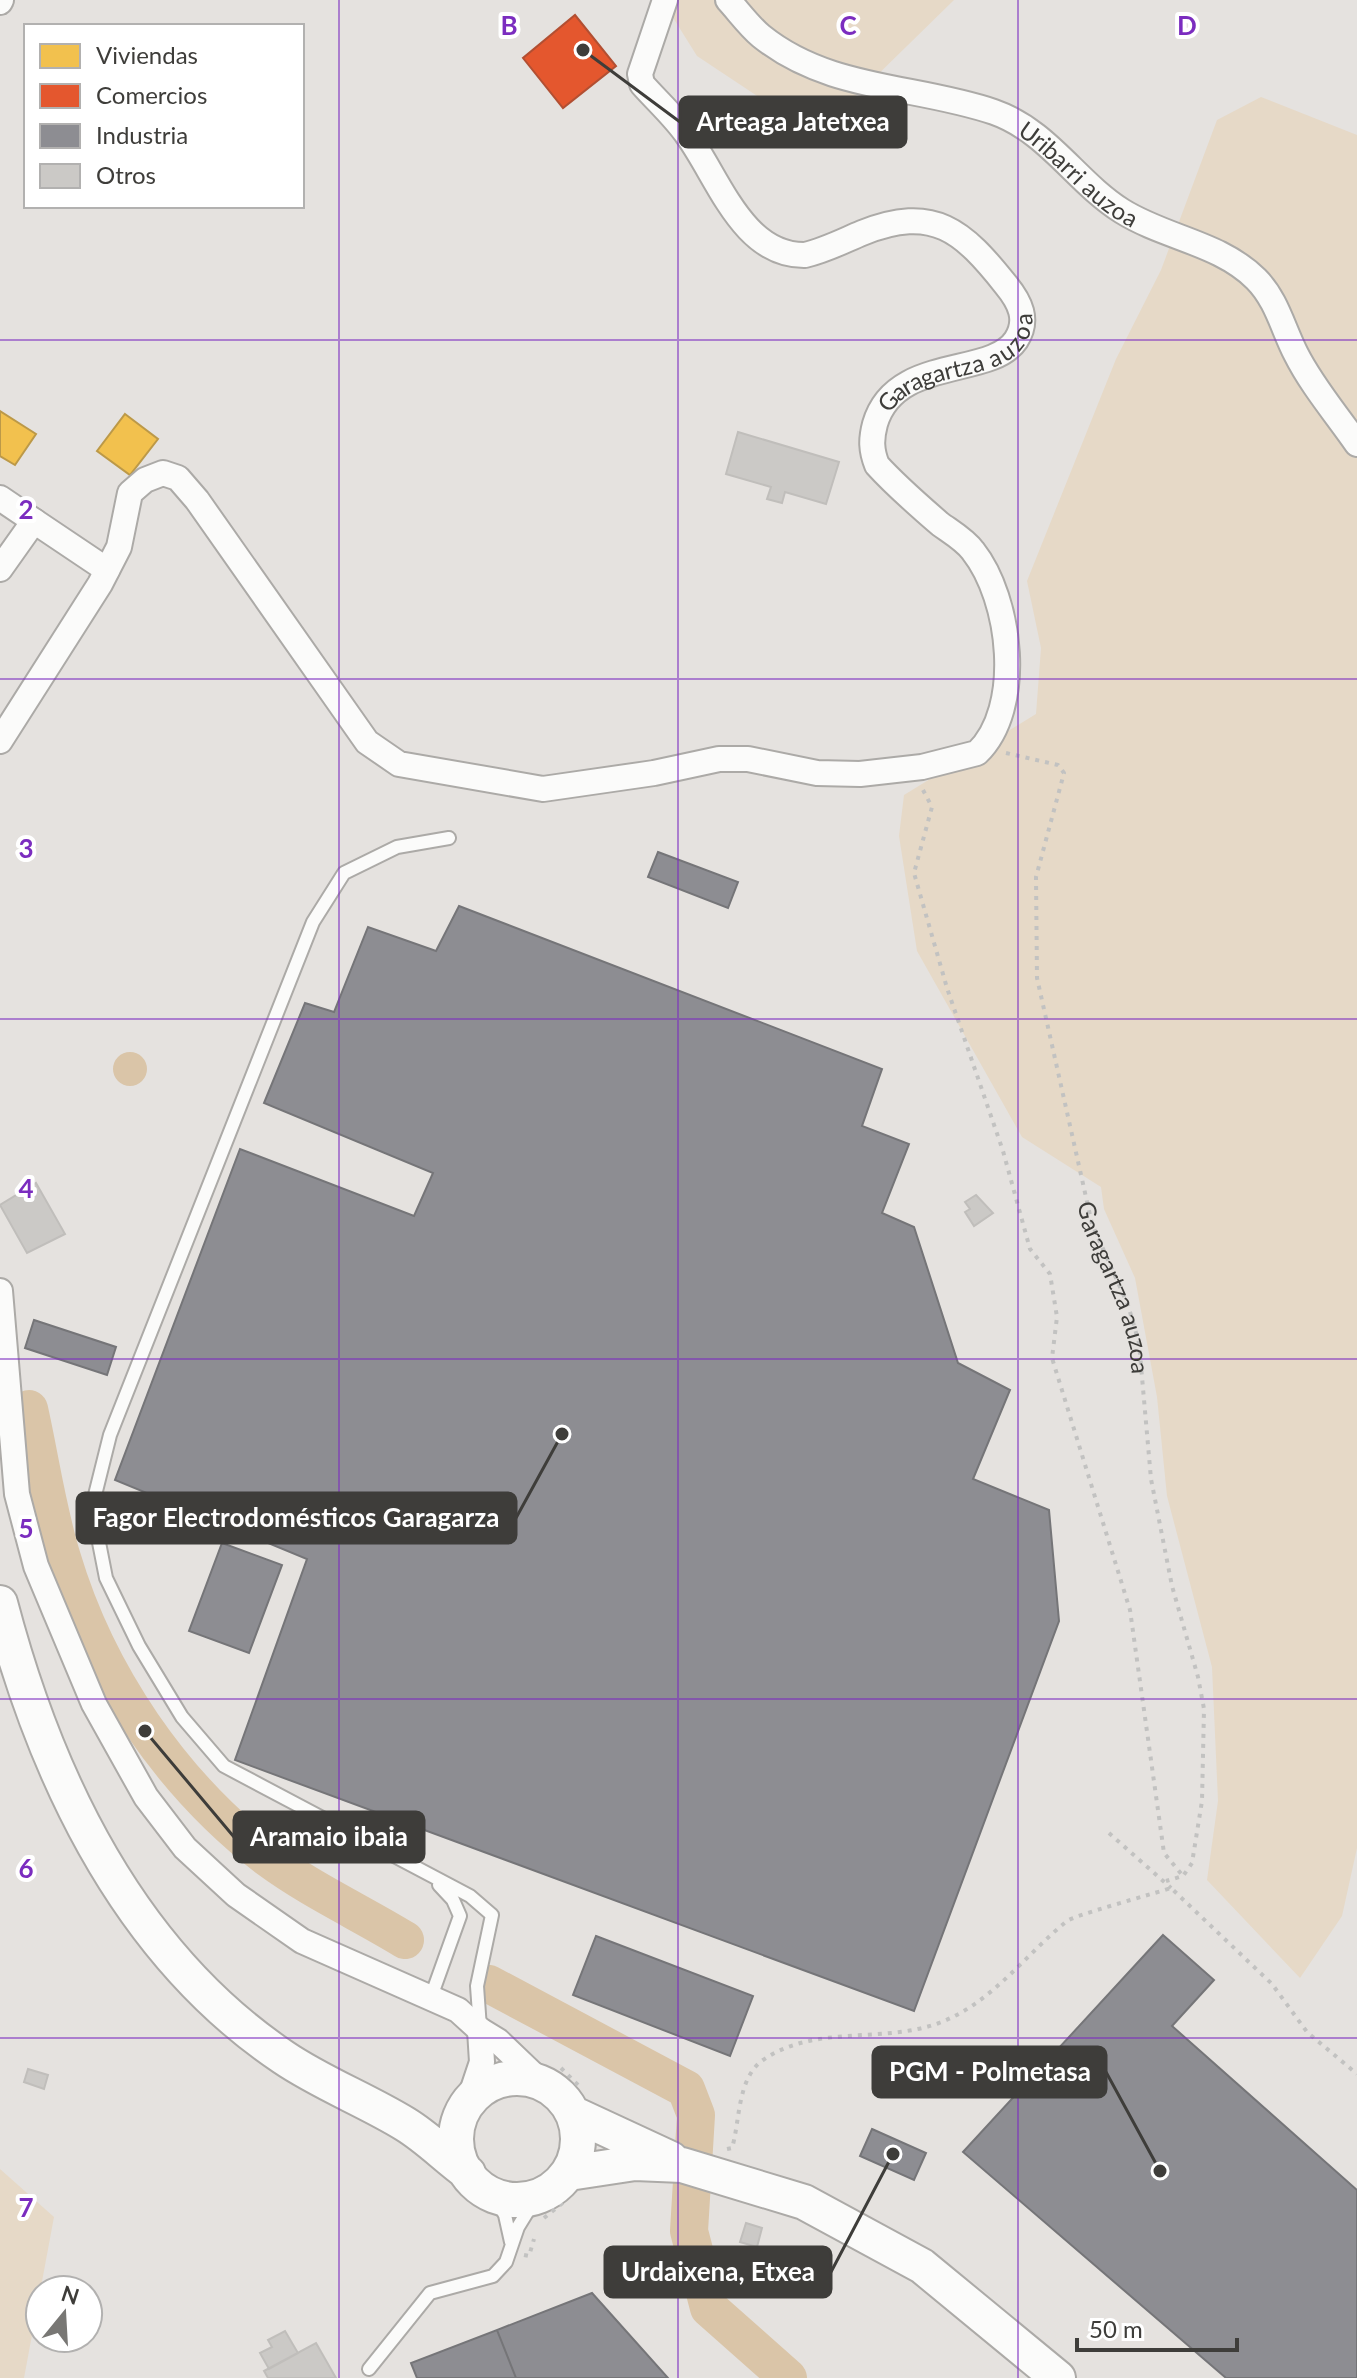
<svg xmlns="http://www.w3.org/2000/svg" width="1357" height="2378" viewBox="0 0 1357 2378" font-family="Lato,sans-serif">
<rect width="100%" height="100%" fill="#e5e2df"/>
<path fill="#e6d9c7" d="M662,0H954L816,135L697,56Z
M1261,97L1357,135V1848L1342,1916L1300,1978L1207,1880L1218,1801L1212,1667L1167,1496L1157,1397L1135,1278L1104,1209L1101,1187L1022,1137L917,951L899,836L904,795L1036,714L1041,648L1027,581L1116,359L1161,270L1217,120Z
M0,2169L54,2217L24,2378H0Z"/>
<path fill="#dac5a8" d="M113 1069a17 17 0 1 1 34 0a17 17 0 1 1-34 0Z"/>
<path fill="#f2c14e" stroke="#bc9948" stroke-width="2" d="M0,411L36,434L15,465L0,456Z
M125,414L158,439L130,475L97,451Z"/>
<path fill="#e4572e" stroke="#b24f32" stroke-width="2" d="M575,15L616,66L563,108L523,58Z"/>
<path fill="#8d8d92" stroke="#757578" stroke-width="2" d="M658,852L738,882L728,908L648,877Z
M459,906L882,1069L862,1126L909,1144L882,1213L914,1227L958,1363L1010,1390L973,1479L1049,1510L1059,1621L914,2011L235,1760L307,1559L115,1480L240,1149L414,1216L433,1173L264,1103L305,1003L334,1012L368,927L436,951Z
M34,1320L116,1347L107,1375L25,1348Z
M222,1543L282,1565L249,1653L189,1631Z
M1163,1935L1214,1980L1172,2026L1357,2190V2378H1226L963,2152Z
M596,1936L753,1996L730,2056L573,1995Z
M872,2129L926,2153L914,2180L860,2156Z
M592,2293L668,2378H516L497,2330Z
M497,2330L516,2378H417L411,2363Z"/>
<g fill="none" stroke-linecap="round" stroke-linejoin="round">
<path stroke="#dac5a8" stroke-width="38" d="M29,1409C40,1458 47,1510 62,1558C97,1675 172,1785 269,1859C311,1890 361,1913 405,1940
M489,1984L686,2089L696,2115L689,2231L709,2308L788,2378"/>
</g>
<path fill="#cbc9c6" stroke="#c0bebb" stroke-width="2" d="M738,432L839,462L826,504L785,492L782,503L767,499L771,487L726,474Z
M36,1183L65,1234L27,1253L0,1205Z
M976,1195L993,1213L974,1226L965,1212L970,1209L965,1202Z
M28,2069L48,2075L44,2089L24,2082Z
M746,2223L762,2228L757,2247L740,2242Z
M285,2331L298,2353L269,2369L260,2353L272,2347L268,2340Z
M316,2343L336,2378H268L264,2371Z"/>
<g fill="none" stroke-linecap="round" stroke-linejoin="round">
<defs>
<path id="service" d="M449,838L397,847L344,873L313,922L110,1435L92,1507L106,1578L139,1646L182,1717L224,1766L470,1896L492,1915L477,1986L480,2028
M431,1997L460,1916L453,1900L439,1885
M493,2194L505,2215L511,2242
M369,2369L430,2293L493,2276L506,2262L518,2227L537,2196"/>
<g id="minor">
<path id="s2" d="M728,0C739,12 749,26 761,36C829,91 915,85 994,112C1048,131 1076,182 1122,211C1165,238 1220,243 1256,279C1277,300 1283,329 1296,354C1312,386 1337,415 1357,444"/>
<path d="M0,2L1,0"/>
<path d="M0,498L34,521"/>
<path d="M0,569L34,521L107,570"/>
<path id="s3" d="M0,741L100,584L119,547L130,493L145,480L163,473L178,478L197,500L367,742L399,764L543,789L654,773L719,759H748L817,773L860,774L922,767L977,753C1024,708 1011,599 973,551C965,540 951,532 940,524C918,505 896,486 877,465C871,450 871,439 875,424C895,355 991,378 1016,340C1029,320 1020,302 1006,285C963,231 934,204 862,233C843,241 826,250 805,255C743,256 719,179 688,136C675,117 657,101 642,84L640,74L665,0"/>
<path d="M0,1291L17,1494L36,1566L94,1704L146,1797L185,1848L236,1895L302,1941L458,2010L480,2030L498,2041L543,2084"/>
<path d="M470,2098L482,2062L480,2030"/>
</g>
<path id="secondary" d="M0,1603C46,1778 129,1953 283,2057C321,2083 366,2100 405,2124C428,2138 446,2157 468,2173
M456 2139a61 61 0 1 1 122 0a61 61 0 1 1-122 0Z
M574,2114L671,2159
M569,2173L635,2163L682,2165L804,2202L922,2266L1058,2378"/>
</defs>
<use href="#service" stroke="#acaaa7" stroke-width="16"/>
<use href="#minor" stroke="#acaaa7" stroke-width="28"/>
<use href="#secondary" stroke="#acaaa7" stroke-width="38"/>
<g stroke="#c2c2c1" stroke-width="4" stroke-dasharray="4 6" stroke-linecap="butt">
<path id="s1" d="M1006,753L1058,765L1064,773L1036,877L1037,978L1092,1224L1128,1305L1139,1343L1151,1479L1172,1586L1198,1677L1204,1709L1202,1801L1192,1863L1183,1876L1166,1881"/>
<path d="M923,790L932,807L914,873L947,988L1003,1151L1030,1249L1050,1274L1057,1317L1052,1358L1130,1610L1164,1853L1183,1876"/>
<path d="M1109,1833L1171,1888"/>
<path d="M561,2068L580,2087"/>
<path d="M727,2149L732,2148C740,2122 737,2078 763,2060C815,2024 882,2044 939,2023C992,2003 1025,1955 1067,1921C1075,1915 1153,1894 1171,1888L1272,1984L1307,2032L1357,2074"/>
<path d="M544,2218L565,2201"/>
<path d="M524,2255L529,2256L534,2239"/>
</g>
<use href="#service" stroke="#fbfbfa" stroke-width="12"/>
<use href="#minor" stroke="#fbfbfa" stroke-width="24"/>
<use href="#secondary" stroke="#fbfbfa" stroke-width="34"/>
</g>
<path fill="none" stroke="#7b2cbf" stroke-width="2" stroke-opacity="0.55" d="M339,0V2378M678,0V2378M1018,0V2378M0,340H1357M0,679H1357M0,1019H1357M0,1359H1357M0,1699H1357M0,2038H1357"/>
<g text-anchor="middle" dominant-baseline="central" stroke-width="8" stroke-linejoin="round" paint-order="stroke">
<g font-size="24" fill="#3e3d3a" stroke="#fff">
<text stroke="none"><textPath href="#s2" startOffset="402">Uribarri auzoa</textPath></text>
<text stroke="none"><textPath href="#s3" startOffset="1784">Garagartza auzoa</textPath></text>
<text stroke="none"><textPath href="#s1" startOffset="592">Garagartza auzoa</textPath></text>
</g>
</g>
<g font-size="26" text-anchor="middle" font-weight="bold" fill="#7b2cbf" stroke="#fff" stroke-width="8" stroke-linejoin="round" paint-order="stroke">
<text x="509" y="35">B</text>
<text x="848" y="35">C</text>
<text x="1187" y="35">D</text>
<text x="26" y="519">2</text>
<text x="26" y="858">3</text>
<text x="26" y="1198">4</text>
<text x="26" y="1538">5</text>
<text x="26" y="1878">6</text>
<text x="26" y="2217">7</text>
</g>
<path fill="none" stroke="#3e3d3a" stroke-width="3" d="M583 50L680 122M562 1434L516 1518M145 1731L234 1837M1160 2171L1106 2072M893 2154L831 2272"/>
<g fill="#3e3d3a" stroke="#fff" stroke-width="3">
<circle cx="583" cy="50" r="8"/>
<circle cx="562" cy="1434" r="8"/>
<circle cx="145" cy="1731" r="8"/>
<circle cx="1160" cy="2171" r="8"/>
<circle cx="893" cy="2154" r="8"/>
</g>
<g fill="#3e3d3a" stroke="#3e3d3a" stroke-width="3">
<rect x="680" y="97" width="226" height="50" rx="8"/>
<rect x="77" y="1493" width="439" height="50" rx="8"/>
<rect x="234" y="1812" width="190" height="50" rx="8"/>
<rect x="873" y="2047" width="233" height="50" rx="8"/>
<rect x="605" y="2247" width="226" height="50" rx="8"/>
</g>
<g font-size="26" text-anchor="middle" font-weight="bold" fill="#fff">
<text x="793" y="131">Arteaga Jatetxea</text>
<text x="296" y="1527">Fagor Electrodomésticos Garagarza</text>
<text x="329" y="1846">Aramaio ibaia</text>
<text x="990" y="2081">PGM - Polmetasa</text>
<text x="718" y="2281">Urdaixena, Etxea</text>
</g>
<rect x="24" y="24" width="280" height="184" fill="#ffffff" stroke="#b2b1b0" stroke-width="2"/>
<rect x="40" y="44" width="40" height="24" fill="#f2c14e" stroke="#b2b1b0" stroke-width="2"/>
<text x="96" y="64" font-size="24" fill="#3e3d3a">Viviendas</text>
<rect x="40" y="84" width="40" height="24" fill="#e4572e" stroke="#b2b1b0" stroke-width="2"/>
<text x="96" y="104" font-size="24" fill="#3e3d3a">Comercios</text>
<rect x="40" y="124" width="40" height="24" fill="#8d8d92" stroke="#b2b1b0" stroke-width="2"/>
<text x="96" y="144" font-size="24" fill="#3e3d3a">Industria</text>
<rect x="40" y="164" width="40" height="24" fill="#cbc9c6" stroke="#b2b1b0" stroke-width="2"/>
<text x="96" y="184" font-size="24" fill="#3e3d3a">Otros</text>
<g transform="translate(64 2314) rotate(18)"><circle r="38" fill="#ffffff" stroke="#b2b1b0" stroke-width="2"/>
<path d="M0-6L14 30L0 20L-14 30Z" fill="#787774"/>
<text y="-12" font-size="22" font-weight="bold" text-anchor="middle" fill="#3e3d3a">N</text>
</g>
<path d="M1077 2338v12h160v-12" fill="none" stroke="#3e3d3a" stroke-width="4"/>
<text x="1089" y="2338" font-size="24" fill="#3e3d3a" stroke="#ffffff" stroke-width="6" paint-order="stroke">50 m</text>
</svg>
